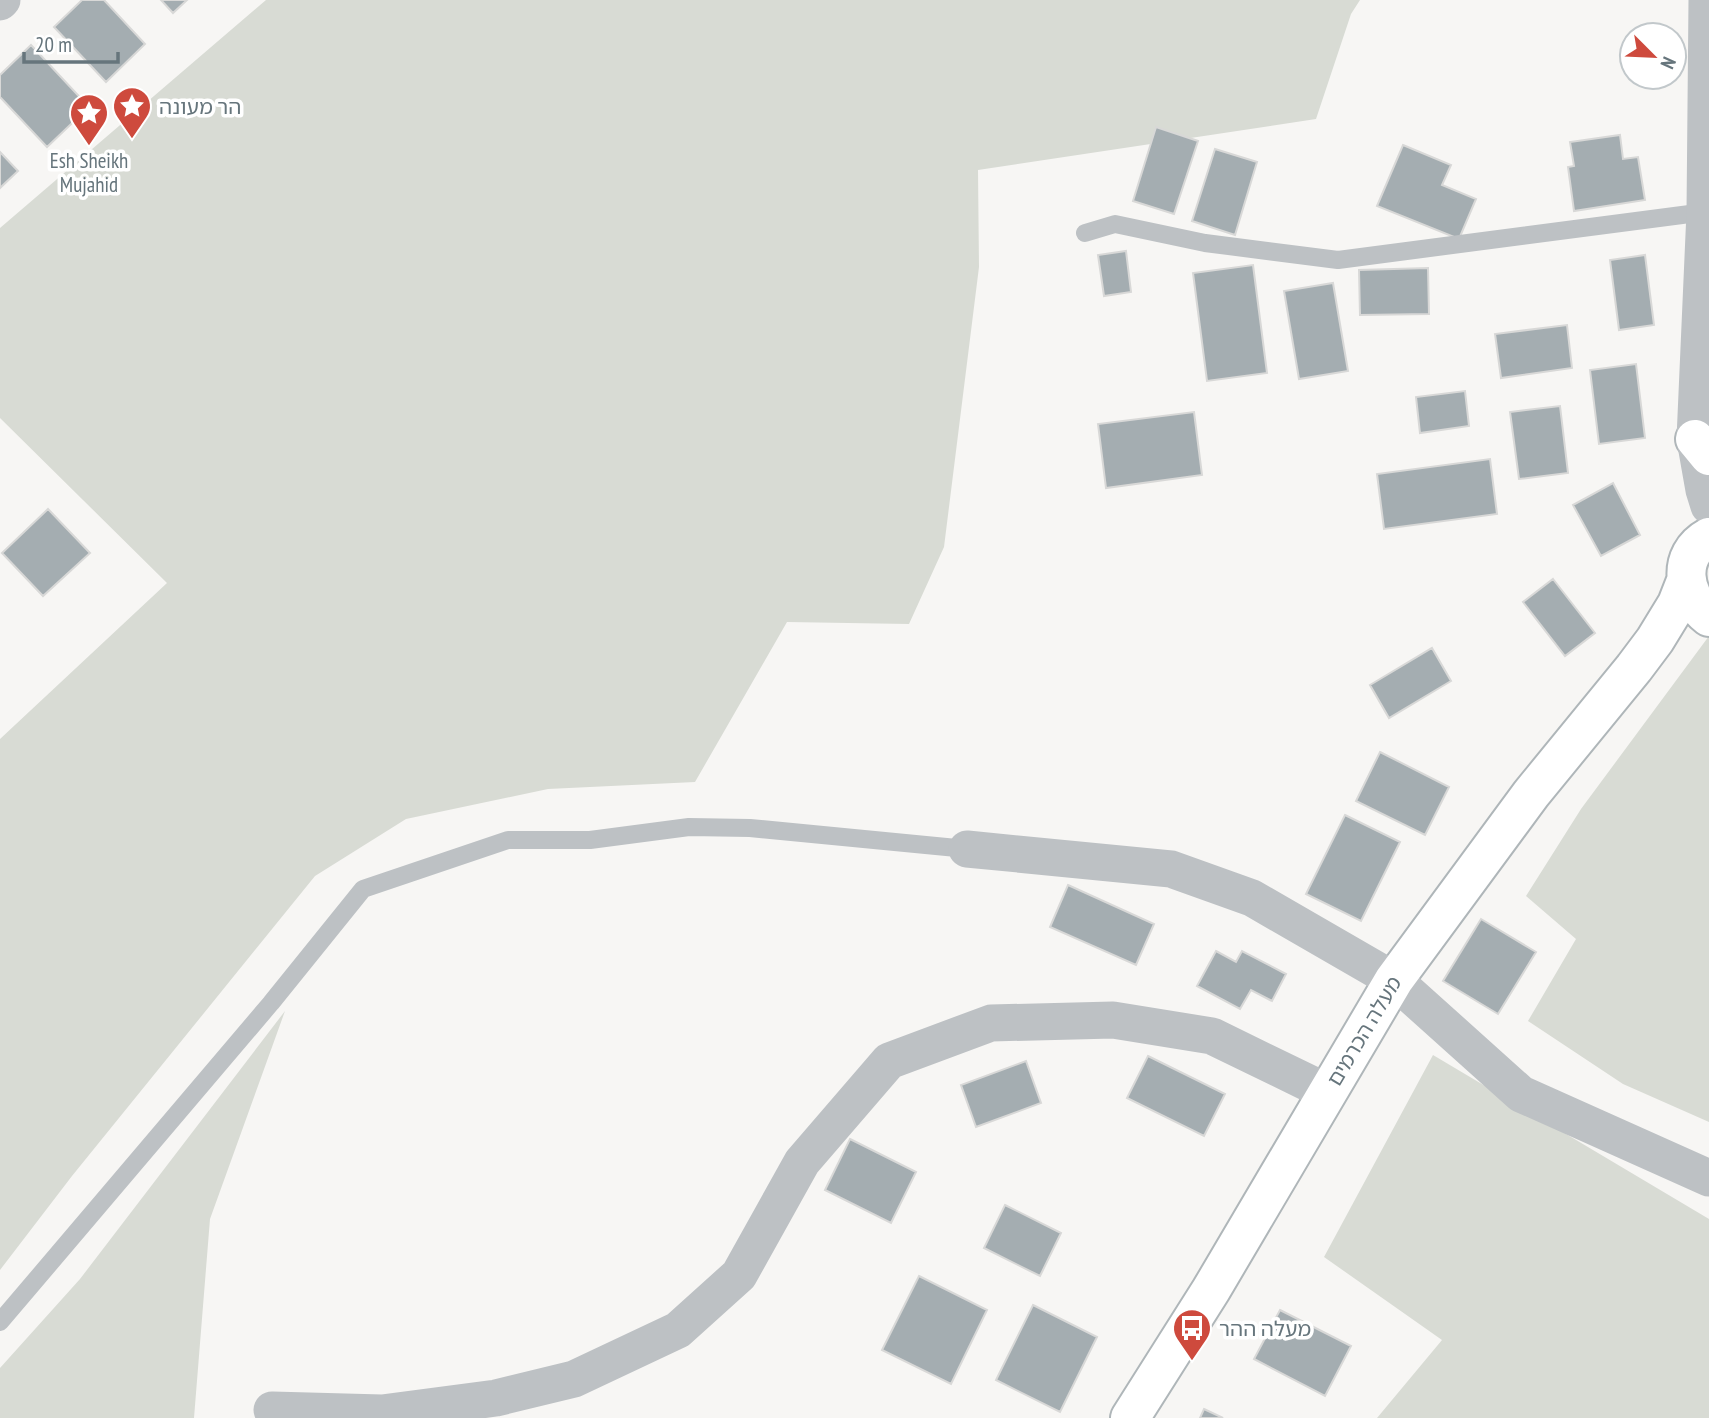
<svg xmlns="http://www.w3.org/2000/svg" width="1709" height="1418" viewBox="0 0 1709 1418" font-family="'PT Sans Narrow','Noto Sans Hebrew',sans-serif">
<rect width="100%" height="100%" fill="#f7f6f4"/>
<path fill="#d8dbd4" d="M266,0H1360L1351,14L1316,119L978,170L979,267L944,547L909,624L787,622L695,782L548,789L406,819L315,876L72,1176L0,1270V739L167,583L0,418V228Z
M1709,636V1122L1623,1084L1528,1021L1576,939L1526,896L1581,809Z
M285,1011L210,1219L194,1418H0V1368L80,1279Z
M1433,1055L1709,1219V1418H1377L1442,1340L1324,1257Z"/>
<path fill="#a4adb1" stroke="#d8d8d7" stroke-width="2" d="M82,0H104L145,44L106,82L54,27Z
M161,0H187L173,13Z
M31,45L89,107L47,147L0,97V75Z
M1156,127L1198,141L1174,214L1133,201Z
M1620,135L1623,159L1638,157L1645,200L1574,211L1568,167L1574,166L1570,142Z
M1403,145L1451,165L1442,185L1476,199L1459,239L1377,206Z
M1215,149L1257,162L1235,235L1192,221Z
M0,152L18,171L0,188Z
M1126,251L1131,292L1104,296L1098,255Z
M1645,255L1654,325L1619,330L1610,260Z
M1253,265L1267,373L1207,381L1193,273Z
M1428,268L1429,314L1360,315L1359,270Z
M1333,283L1348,371L1299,379L1284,291Z
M1567,325L1572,368L1501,378L1495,334Z
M1636,364L1645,438L1599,444L1590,370Z
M1465,391L1469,426L1420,433L1416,397Z
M1560,406L1568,473L1519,479L1510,412Z
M1194,412L1202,475L1106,488L1098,424Z
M1490,459L1497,514L1384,529L1377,474Z
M1613,483L1640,535L1601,556L1573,505Z
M48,509L90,553L43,596L2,553Z
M1553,579L1595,633L1565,656L1523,602Z
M1432,648L1451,681L1389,718L1370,685Z
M1380,752L1449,787L1425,835L1356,801Z
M1345,815L1400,842L1361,921L1306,894Z
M1068,885L1154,924L1136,965L1050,927Z
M1481,919L1536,952L1498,1014L1443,981Z
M1216,951L1236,962L1242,951L1286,974L1272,1001L1251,990L1240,1009L1197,986Z
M1148,1056L1225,1094L1204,1136L1127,1098Z
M1026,1061L1041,1103L976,1127L961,1085Z
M850,1139L916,1172L891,1223L825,1190Z
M1005,1205L1061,1233L1040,1276L984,1248Z
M919,1276L987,1310L951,1384L882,1350Z
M1033,1305L1097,1337L1060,1412L996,1380Z
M1280,1310L1351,1346L1325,1396L1254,1359Z
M1204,1409L1223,1418H1200Z"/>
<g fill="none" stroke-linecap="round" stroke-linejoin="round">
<defs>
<path id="secondary" d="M1695,439L1709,456
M1709,537C1676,555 1682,596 1709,617
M1130,1418L1211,1290L1394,980L1531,794L1634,668L1655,640L1677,604L1686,581"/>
</defs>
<use href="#secondary" stroke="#afb6b9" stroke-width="42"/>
<path stroke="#bdc1c4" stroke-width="18" d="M1085,233L1115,224L1205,243L1338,260L1705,212
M0,1322L271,1003L363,889L508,840H590L689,827L750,828L967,849"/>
<path stroke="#bdc1c4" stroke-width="37" d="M1707,0L1705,212L1695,439L1704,490L1709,506
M0,2L2,0
M967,849L1171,869L1252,898L1394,980L1521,1094L1709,1178
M272,1410L382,1413L496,1398L574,1379L678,1330L739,1275L802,1162L889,1061L991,1023L1113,1020L1212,1036L1327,1092"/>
<use href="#secondary" stroke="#fff" stroke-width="38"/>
</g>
<defs>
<symbol id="sight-pin" viewBox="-11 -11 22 30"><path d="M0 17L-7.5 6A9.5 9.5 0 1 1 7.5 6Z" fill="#ce4a3d" stroke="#fff"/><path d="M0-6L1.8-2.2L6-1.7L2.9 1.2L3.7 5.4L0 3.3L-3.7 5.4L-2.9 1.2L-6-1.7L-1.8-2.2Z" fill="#fff"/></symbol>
<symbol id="bus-pin" viewBox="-11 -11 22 30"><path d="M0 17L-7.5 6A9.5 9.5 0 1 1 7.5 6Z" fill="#ce4a3d" stroke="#fff"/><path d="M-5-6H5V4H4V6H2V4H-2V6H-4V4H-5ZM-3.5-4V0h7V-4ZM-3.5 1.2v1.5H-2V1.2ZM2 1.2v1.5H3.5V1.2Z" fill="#fff"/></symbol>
</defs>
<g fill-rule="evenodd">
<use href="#sight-pin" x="110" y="84" width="44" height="60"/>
<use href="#sight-pin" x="67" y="91" width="44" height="60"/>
<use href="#bus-pin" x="1170" y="1306" width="44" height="60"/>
</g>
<g text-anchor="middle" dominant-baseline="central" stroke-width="7" stroke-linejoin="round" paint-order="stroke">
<g font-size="21" fill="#66757c" stroke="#fff" text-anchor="start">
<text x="159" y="106">הר מעונה</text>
<text x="89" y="160" text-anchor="middle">Esh Sheikh<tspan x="89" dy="24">Mujahid</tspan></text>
<text x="1219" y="1328">מעלה ההר</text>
</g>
<g font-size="21" fill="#66757c" stroke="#fff">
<text transform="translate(1364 1031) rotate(-59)">מעלה הכרמים</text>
</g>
</g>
<g transform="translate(1653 56) rotate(114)"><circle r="33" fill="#ffffff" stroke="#c2c8cb" stroke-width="2"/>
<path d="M0-5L12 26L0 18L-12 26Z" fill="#ce4a3d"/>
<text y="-10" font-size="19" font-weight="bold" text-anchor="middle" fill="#66757c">N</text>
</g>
<path d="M24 52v10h94v-10" fill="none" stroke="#66757c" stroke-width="3.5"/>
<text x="35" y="52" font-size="21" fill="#66757c" stroke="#ffffff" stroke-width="5" paint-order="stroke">20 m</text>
</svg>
